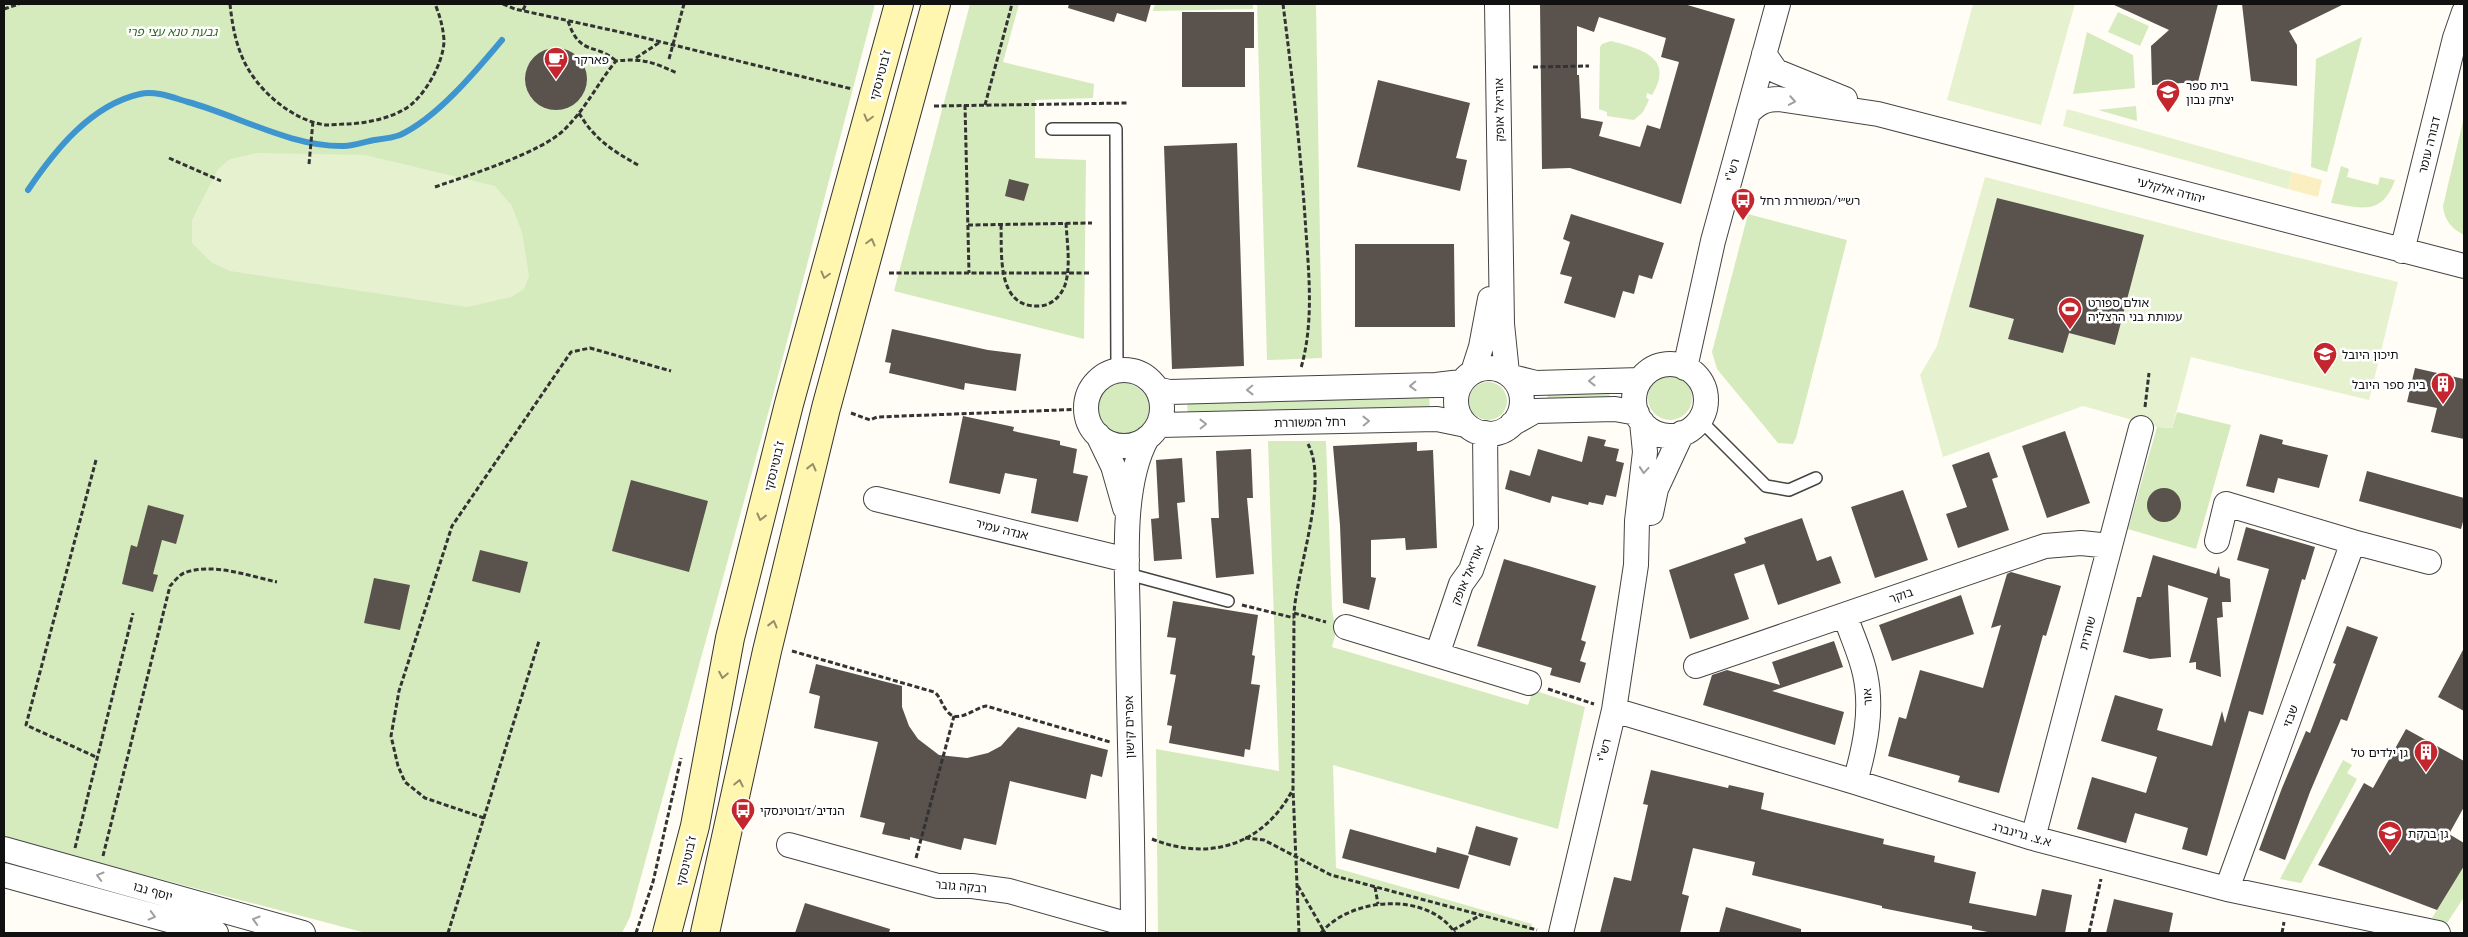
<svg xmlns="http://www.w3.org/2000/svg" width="2468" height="937" viewBox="0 0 2468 937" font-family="'Libre Baskerville','Noto Sans Hebrew',serif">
<rect width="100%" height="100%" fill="#fffdf5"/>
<path fill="#d5ebbd" d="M4,4H875L772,399L630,917L622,933H366L4,838Z
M970,4H1019L1003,62L1094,84L1093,98L1035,100V158L1086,160L1084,339L894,291Z
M1155,4H1253V9L1153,11Z
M1257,4H1316L1322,358L1267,360Z
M2118,12L2149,26L2140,46L2108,32Z
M2087,32L2133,55L2135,88L2073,94Z
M2362,37L2327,172L2311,167L2316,59Z
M1611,41C1641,49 1675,57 1652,95L1647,93L1646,97L1649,100L1643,112L1634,120L1607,116V112L1599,109L1600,47L1602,44Z
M2136,106L2137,121L2098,110Z
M2464,117V235C2452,229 2444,220 2443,206Z
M2341,166L2349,169L2347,177L2378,185L2380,177L2395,180C2382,216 2362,208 2331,203Z
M1748,214L1847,240L1796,438L1793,444L1778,443L1717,369L1712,352Z
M1648 398a22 22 0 1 1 44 0a22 22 0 1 1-44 0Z
M1469 401a19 19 0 1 1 38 0a19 19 0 1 1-38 0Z
M1097 409a26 26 0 1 1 52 0a26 26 0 1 1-52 0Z
M1609,385L1610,404L1548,407L1547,388Z
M1429,391L1430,412L1188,419L1187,399Z
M2177,412L2231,425L2196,549L2128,529L2157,427L2172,428Z
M1268,441H1326L1332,609L1336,632L1332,647L1528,705L1533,690L1585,707L1558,829L1333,765L1336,868L1532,924L1530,933H1158L1156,749L1279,771Z
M2343,760L2352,765L2347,773L2357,779L2301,883L2280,879Z
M2464,866V897L2447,923L2432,918Z"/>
<path fill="#fbeec1" d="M2292,172L2322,180L2318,197L2288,189Z"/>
<path fill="#e6f2cf" d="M1973,4H2075L2041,125L1947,100Z
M2067,109L2292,172L2288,189L2063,126Z
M257,153L365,155L495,186L512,206L522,232L529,276L524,289L511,297L467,307L230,271L211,262L192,243V220L218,169L230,159Z
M1985,177L2221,239L2398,282L2369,400L2191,357L2172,428L2157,427L2083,406L1943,457L1920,375L1937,346Z"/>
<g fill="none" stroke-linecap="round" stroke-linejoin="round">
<path stroke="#3f96cf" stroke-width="6" d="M28,190C55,150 91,105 140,94C155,90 174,98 188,102C239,116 291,147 344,146C354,146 364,142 374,140C382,139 392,138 400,135C437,118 476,71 502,40"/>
</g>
<path fill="#5a524d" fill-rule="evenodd" d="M1069,4H1151L1146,22L1117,13L1114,22L1068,8Z
M1540,4H1684L1735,19L1681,204L1570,168L1542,169ZM1599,17L1666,38L1661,57L1679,62L1660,129L1647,125L1640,147L1599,136L1603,122L1581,118L1579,75H1577V26L1594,32Z
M2112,4H2218L2198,82L2152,85L2151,46L2169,30Z
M2242,4H2344L2289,31L2297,45V86L2251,81Z
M1182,12H1254V48H1245V87H1182Z
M525 79a31 31 0 1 1 62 0a31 31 0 1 1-62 0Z
M1378,80L1470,103L1456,158L1467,160L1460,191L1357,167Z
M1237,143L1244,366L1172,369L1164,146Z
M1009,179L1029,184L1024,201L1005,196Z
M1997,198L2144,235L2115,345L2069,333L2063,353L2008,339L2014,319L1969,307Z
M1571,214L1664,243L1652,279L1639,275L1634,294L1623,291L1615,318L1564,303L1572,277L1560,274L1570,242L1563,239Z
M1355,244H1454L1455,327H1355Z
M892,329L988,350L1021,354L1016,391L965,383L964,390L889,373L891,363L885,362Z
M2415,368L2464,379V439L2431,432L2437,408L2407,402Z
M963,416L1014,427L1013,431L1060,441V445L1077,449L1073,473L1088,476L1078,522L1031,513L1037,479L1005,473L1000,494L949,483Z
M2065,431L2090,503L2047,518L2022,446Z
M2260,434L2283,440L2282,444L2328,455L2319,488L2278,478L2274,493L2246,486Z
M1588,436L1606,440L1604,446L1619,449L1616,461L1624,463L1616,497L1606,495L1603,505L1589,502L1588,505L1552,496L1550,503L1505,489L1510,470L1530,476L1538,449L1582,462Z
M1417,442V451L1433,450L1437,548L1406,550L1405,538L1371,540V577L1376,578L1369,610L1343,603L1340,525L1333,446Z
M1251,449L1253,498H1247L1254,574L1216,578L1211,518H1219L1216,451Z
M1989,452L1998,477L1992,479L2009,530L1958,548L1946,514L1967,507L1952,465Z
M1182,458L1185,502L1177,503L1182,559L1154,561L1151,519L1159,518L1156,460Z
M2367,471L2464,498V518L2461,529L2359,501Z
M631,480L708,501L689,572L612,551Z
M2147 505a17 17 0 1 1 34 0a17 17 0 1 1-34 0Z
M1903,490L1928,560L1875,578L1851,507Z
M148,505L184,515L176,544L162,540L153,574L158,575L153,592L122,584L131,545L137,547Z
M1802,518L1817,561L1831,556L1841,583L1778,605L1764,564L1734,574L1749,619L1690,639L1669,570L1746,543L1744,538Z
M2246,527L2315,547L2305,580L2302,579L2263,715L2249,711L2207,856L2182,849L2188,828L2135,813L2126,843L2077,829L2092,777L2146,793L2157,757L2101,741L2115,695L2163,709L2157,730L2212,746L2222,711L2225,723L2269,569L2237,560Z
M480,550L528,562L520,593L472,581Z
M2153,555L2216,574L2219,566L2220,576L2230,579L2231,602H2222L2223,617L2217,618L2221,677L2196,669V662L2189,663L2208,598L2168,585L2171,657L2150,659L2123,652L2137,597H2141Z
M1504,559L1596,586L1581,640L1586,642L1580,661L1586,663L1580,683L1550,675L1552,668L1477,646Z
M2011,572L2061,586L2046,636L2043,635L1999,793L1958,782L1960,776L1888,756L1899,717L1906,719L1920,670L1983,688L2001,625L1991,628L2007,574Z
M374,578L410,585L400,630L364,623Z
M1961,595L1974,634L1892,661L1879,625Z
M1173,601L1258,615L1252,655L1255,656L1251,684L1260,685L1250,750L1245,749L1244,757L1169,743L1172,726L1167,725L1176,675L1170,674L1176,638L1167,637Z
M2347,626L2378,637L2347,721L2341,719L2310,792L2285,860L2259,850L2282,788L2306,731L2310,733L2336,664L2333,663Z
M1834,641L1843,667L1772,691L1844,712L1835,745L1703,705L1712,675L1727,670L1780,685L1772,662Z
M2464,648V711L2438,697Z
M816,664L902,686V707L909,726L918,739L939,755L967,758L988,753L1001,746L1018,727L1108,750L1102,777L1091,774L1086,799L1010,781L996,845L964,838L961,850L910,837V840L882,834L885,823L860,817L878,742L814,728L820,696L809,693Z
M2406,729L2464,761V807L2449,834L2464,843V866L2437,910L2318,865L2364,783L2373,788Z
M1651,770L1728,788L1729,785L1764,793L1761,809L1884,839L1883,844L1935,856L1934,862L1976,872L1969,903L2036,916L2042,889L2072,895L2065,933H1993L1972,929V926L1882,908V906L1752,875L1755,862L1693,848L1682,894L1689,896L1680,933H1600L1614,877L1631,881L1648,805L1643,804Z
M1476,826L1518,838L1510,866L1468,854Z
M1350,829L1436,853L1437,847L1469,856L1459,889L1342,858Z
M2114,899L2173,913L2169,933H2106Z
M805,903L890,929L889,933H795Z
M1726,907L1801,929V933H1719Z"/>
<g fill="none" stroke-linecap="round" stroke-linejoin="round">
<defs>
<path id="service" d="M1052,129H1116L1117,370
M1700,420L1766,486L1789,490L1816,478
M1128,574L1228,601"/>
<path id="minor" d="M1497,4L1502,324L1507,373
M1764,54L1776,71L1845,99
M1748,113C1758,103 1765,99 1779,99L1878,114L2464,266
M2402,251L2455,38L2464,12
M1634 400a36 36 0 1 1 72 0a36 36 0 1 1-72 0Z
M1456 401a33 33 0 1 1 66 0a33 33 0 1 1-66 0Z
M1685,368L1713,241L1778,4
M1086 408a38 38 0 1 1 76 0a38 38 0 1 1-76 0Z
M1473,372L1481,347L1490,299
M1512,377L1536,383L1640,380
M1157,389L1169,392L1436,385L1461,382
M1512,424L1535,411L1615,409L1637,413
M1156,429L1160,425L1437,419L1466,425
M1098,435L1113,466L1125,508
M876,499L1127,560
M1651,513L1656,489L1682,433
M2217,541L2226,504L2353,542L2227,889
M2353,542L2429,562
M1845,615C1851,634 1861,654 1865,674C1873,710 1865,747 1855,782
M1346,627L1529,683
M1437,655L1461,584L1471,570L1486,527L1485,433
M1696,666L2045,546L2081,543L2110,546
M1614,710L1855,782L2033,838L2227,889L2438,933
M2033,838L2141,428
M789,845L938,886H972L1009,891L1133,926
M4,849L303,933
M4,875L216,933
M1133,933C1133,833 1129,733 1128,633C1128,575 1119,489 1147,438
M1561,933L1614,710L1636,565L1637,521L1645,452L1642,422"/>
<path id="secondary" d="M667,933L695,826L730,638L789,404L899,4
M705,933L767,651L826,408L936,4"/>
</defs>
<use href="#service" stroke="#444" stroke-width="14"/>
<use href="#minor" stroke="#444" stroke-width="26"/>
<use href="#secondary" stroke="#333" stroke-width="30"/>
<path stroke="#333" stroke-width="3" stroke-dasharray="5 2.5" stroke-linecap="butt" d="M230,4C232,23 235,41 243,59C256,89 292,121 326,125C333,125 341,124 349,124C366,123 387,119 403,110C423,100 444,63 444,40C443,27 440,16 435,4
M503,4L515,9L629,34L852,89
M1283,4C1292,75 1300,145 1305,217C1308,267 1315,319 1301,368
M4,9L19,4
M523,10L526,4
M568,21C580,57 595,42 616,61
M636,58L660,42
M669,59L684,4
M1533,67L1589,66
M965,105L969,273
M985,105L1012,4
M934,106L1128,103
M579,113C594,139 613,151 638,165
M169,158L221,181
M309,164L313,121
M435,187C469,175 541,153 565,129C587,107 597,84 616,61C642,58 653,62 677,73
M968,225L1092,223
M1001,225C1002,254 996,309 1040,306C1052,305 1061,296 1065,285C1071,267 1067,242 1066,223
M889,273H1091
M2145,407L2149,373
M851,413L870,420L877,417L1086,409
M96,460L26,725L96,757
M1242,605L1294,618
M1294,613L1326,622
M792,651L934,692C941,697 941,704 947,711C957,725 974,708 986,706L1110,742
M1548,689L1594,704
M484,818L425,798L405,782L398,766L391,736L399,691L452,526L571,352L590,348L671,371
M1245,838L1264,840L1331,875L1537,930
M1152,839C1209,862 1264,845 1293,789
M75,848L133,613
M103,856L170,586C174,582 179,575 184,573C212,562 249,576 277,582
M916,858L954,716
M1298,886L1325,933
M1375,887L1378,904
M1453,930L1481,915
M448,933L539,641
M636,933L653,882L681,758
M1299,933L1293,789L1294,613C1297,569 1329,483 1308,444
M1321,933C1350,897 1428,891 1455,933
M2089,933L2101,879
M2282,933L2284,922"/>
<use href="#service" stroke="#fff" stroke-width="11"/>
<use href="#minor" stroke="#fff" stroke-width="24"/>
<use href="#secondary" stroke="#fff6b0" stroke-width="28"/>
</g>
<defs><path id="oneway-chevron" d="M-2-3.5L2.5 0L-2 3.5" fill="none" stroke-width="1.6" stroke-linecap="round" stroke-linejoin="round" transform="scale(1.25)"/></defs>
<g stroke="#a0a0a0">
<use href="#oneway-chevron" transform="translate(1792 101) rotate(10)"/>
<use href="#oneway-chevron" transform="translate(1592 381) rotate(179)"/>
<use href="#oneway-chevron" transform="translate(1413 386) rotate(178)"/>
<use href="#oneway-chevron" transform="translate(1250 390) rotate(179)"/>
<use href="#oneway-chevron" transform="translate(1366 421) rotate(-1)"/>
<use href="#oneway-chevron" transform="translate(1203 424) rotate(-1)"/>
<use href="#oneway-chevron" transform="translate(1644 470) rotate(95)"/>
<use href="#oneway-chevron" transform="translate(100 876) rotate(-164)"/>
<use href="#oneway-chevron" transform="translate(152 916) rotate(15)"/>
<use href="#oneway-chevron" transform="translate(256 920) rotate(-164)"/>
</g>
<g stroke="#948f68">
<use href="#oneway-chevron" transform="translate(868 118) rotate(105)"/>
<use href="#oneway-chevron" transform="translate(871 242) rotate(-75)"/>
<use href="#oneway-chevron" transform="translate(825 275) rotate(105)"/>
<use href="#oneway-chevron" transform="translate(812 467) rotate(-76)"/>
<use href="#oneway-chevron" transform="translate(761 517) rotate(104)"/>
<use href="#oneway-chevron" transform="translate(773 624) rotate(-76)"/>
<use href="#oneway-chevron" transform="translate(723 675) rotate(101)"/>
<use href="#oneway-chevron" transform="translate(739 783) rotate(-78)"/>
</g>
<defs>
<symbol id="cafe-pin" viewBox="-11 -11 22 30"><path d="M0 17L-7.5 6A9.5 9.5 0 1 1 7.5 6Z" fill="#c4262e" stroke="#fff"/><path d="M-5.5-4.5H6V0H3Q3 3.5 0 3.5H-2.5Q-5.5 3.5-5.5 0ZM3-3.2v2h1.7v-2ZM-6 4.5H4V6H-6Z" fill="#fff"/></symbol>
<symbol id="school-pin" viewBox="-11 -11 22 30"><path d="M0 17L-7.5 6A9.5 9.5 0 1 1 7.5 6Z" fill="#c4262e" stroke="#fff"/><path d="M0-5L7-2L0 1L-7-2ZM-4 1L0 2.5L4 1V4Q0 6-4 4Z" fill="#fff"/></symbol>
<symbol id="bus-pin" viewBox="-11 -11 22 30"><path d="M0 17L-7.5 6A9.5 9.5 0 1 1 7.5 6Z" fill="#c4262e" stroke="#fff"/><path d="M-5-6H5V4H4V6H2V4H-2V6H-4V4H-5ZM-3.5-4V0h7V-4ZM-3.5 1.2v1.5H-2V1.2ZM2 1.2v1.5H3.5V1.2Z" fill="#fff"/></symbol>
<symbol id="stadium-pin" viewBox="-11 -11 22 30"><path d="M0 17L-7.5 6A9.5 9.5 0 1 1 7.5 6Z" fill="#c4262e" stroke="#fff"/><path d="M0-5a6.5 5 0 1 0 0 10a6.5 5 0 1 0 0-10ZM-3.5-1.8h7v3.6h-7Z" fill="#fff"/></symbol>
<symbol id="building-pin" viewBox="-11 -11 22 30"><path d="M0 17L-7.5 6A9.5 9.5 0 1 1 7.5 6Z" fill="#c4262e" stroke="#fff"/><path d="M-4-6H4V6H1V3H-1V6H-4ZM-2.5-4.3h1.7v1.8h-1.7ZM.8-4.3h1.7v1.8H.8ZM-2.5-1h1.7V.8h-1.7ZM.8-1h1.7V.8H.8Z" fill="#fff"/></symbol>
</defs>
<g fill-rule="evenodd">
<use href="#cafe-pin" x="542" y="45" width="28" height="38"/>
<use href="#school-pin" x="2154" y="78" width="28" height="38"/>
<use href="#bus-pin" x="1729" y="186" width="28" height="38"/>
<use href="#stadium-pin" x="2056" y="295" width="28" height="38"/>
<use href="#school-pin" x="2311" y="340" width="28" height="38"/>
<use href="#building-pin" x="2429" y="370" width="28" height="38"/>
<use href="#building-pin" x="2412" y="738" width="28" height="38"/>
<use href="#bus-pin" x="729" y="796" width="28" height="38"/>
<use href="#school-pin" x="2376" y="819" width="28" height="38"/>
</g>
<g text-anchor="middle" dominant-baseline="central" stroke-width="5" stroke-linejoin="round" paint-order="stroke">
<g font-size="12" font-style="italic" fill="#2f6b1f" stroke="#fff">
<text x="172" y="31">גבעת טנא עצי פרי</text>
</g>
<g font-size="12" fill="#111" stroke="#fff" text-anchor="start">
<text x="574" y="59">פארקר</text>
<text x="2186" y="85">בית ספר<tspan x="2186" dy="14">יצחק נבון</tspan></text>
<text x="1760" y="200">רש״י/המשוררת רחל</text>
<text x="2088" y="302">אולם ספורט<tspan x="2088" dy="14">עמותת בני הרצליה</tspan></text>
<text x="2342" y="354">תיכון היובל</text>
<text x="2426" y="384" text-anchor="end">בית ספר היובל</text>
<text x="2408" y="752" text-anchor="end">גן ילדים טל</text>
<text x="760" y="810">הנדיב/ז׳בוטינסקי</text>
<text x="2408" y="833">גן ברקת</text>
</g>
<g font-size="12" fill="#111" stroke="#fff">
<text transform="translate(880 75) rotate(-75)">ז'בוטינסקי</text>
<text transform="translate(1499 110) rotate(-91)">אוריאל אופק</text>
<text transform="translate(2429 145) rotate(-76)">דבורה עומר</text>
<text transform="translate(1732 170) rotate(-75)">רש"י</text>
<text transform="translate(2171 190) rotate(15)">יהודה אלקלעי</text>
<text transform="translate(1310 422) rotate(-1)">רחל המשוררת</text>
<text transform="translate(774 466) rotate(-76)">ז'בוטינסקי</text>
<text transform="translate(1002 529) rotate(14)">אנדה עמיר</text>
<text transform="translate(1467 575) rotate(-67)">אוריאל אופק</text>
<text transform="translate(1901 595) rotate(-19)">בוקר</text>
<text transform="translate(2087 633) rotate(-75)">שחרית</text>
<text transform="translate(1867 697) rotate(-94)">אור</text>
<text transform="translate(2290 716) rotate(-70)">שבזי</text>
<text transform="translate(1129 727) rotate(-91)">אפרים קישון</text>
<text transform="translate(1604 750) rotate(-77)">רש"י</text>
<text transform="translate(2022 834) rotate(16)">א.צ. גרינברג</text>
<text transform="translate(686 861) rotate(-76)">ז'בוטינסקי</text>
<text transform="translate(961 886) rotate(5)">רבקה גובר</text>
<text transform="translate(153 891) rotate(16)">יוסף נבו</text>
</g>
</g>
<rect width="2468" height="937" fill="none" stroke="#111111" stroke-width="10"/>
</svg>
